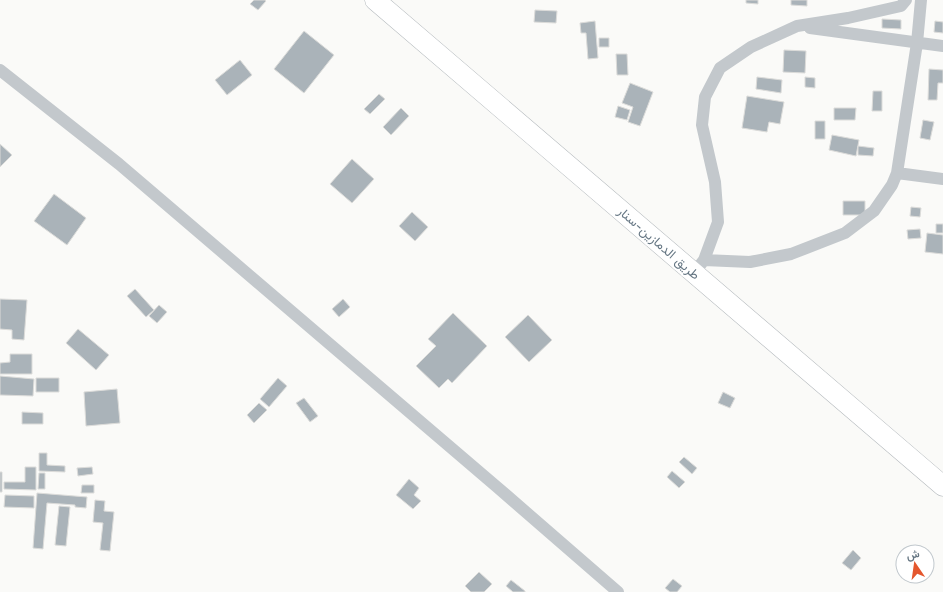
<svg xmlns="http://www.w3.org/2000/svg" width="943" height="592" viewBox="0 0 943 592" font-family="'Work Sans',Vazirmatn,sans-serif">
<rect width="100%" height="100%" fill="#fafaf8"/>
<path fill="#aab3b9" stroke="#dcdcda" d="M254,0H265L266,1L258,10L250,4Z
M746,0H758V4L746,3Z
M791,0H807V6L791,5Z
M535,10L557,11L556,23L534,22Z
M882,19L901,20V29L882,28Z
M595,21L598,58L588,59L586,33H581L580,23Z
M935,21L943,22V33L934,32Z
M304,31L334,55L304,93L274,69Z
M599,38H609V47H599Z
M784,50L806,51L805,73L783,72Z
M616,54H627L628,75H617Z
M240,60L252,75L227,95L215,80Z
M929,69L943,70V83H938L937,100H928Z
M757,77L782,80L781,93L756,89Z
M805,77L815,78V88L805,87Z
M630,83L653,92L640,126L628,122L633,107L622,103Z
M873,91H882V111H872Z
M379,94L385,99L370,114L364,109Z
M747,96L784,102L780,124L769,122L767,132L742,128Z
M618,106L630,110L627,120L615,117Z
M401,108L409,116L391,135L383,127Z
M834,108H856L855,120H834Z
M923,120L934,122L930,140L920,138Z
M815,121H825V139H815Z
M832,135L859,140L856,156L829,150Z
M0,144L12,155L0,167Z
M858,146L874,148L873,156L858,155Z
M352,159L374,179L352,203L330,184Z
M54,194L86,218L67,245L34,221Z
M843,201H865V215H843Z
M911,207L921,208L920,217L910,216Z
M412,212L428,227L415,241L399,226Z
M936,224H943V233H936Z
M920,229L921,238L908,239L907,230Z
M927,233L943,235V254L925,252Z
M135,289L154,310L146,317L127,296Z
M0,299L27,300L24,340L12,339V330L0,329Z
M343,299L350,307L339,317L332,309Z
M159,305L167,312L157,323L149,316Z
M453,313L487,346L452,383L448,379L439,388L416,366L436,346L428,339Z
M528,315L552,340L529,362L505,337Z
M78,329L109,355L96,370L66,343Z
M10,354H32V374H0V363L10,362Z
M0,376L34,379L33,396L0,395Z
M36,378H59V392H36Z
M278,378L287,386L269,407L260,399Z
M117,389L120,423L86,426L84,392Z
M723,392L735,398L730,408L718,403Z
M304,398L318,416L310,422L296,403Z
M259,403L267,410L254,423L247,415Z
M22,412L43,413V424H22Z
M39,453H47V465L65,466V472L39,471Z
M684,457L697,468L692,474L679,462Z
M25,467H36V490L4,489V482H25Z
M92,467L93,474L78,476L77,468Z
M672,471L685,482L679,488L667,477Z
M0,472H2V492H0Z
M39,473H45V489H38Z
M409,479L419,488L414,495L421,501L413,509L396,495Z
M82,485H94V493H81Z
M37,493L87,497L86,508L75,507V505L47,503L43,549L33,548Z
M5,495L34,496V508L4,507Z
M95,500L105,501L104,511L114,512L110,551L100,550L103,523L93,522Z
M59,506L70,507L66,546L55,545Z
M853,550L861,558L851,570L842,563Z
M479,572L492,584L484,592H471L465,586Z
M673,579L682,586L677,592H670L665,588Z
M511,580L525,591V592H513L506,586Z"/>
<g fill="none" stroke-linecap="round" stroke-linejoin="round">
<defs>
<path id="trunk" d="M375,0L943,486"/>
</defs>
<use href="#trunk" stroke="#b4b9bd" stroke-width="21"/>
<path stroke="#c3c8cc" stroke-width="12" d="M810,28L943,46
M0,70L119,164L497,487L618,592
M897,173L943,179
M704,260L750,262L791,254L845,233L874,211L892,185L897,173L917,43L921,0
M694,273L704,260L718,222L715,182L702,125L705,97L720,68L751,47L797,26L848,18L901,6L906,0"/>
<use href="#trunk" stroke="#fff" stroke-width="20"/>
</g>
<g text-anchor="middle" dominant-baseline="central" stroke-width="4" stroke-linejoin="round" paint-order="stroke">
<g font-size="13" fill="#657683" stroke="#fff">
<text transform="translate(659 243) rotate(41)">طريق الدمازين-سنار</text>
</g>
</g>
<g transform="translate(915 564) rotate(347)"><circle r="19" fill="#ffffff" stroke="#c1c8cd"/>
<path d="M0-3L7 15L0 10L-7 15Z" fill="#e4572e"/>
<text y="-6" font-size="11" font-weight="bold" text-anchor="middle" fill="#657683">ش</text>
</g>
</svg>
